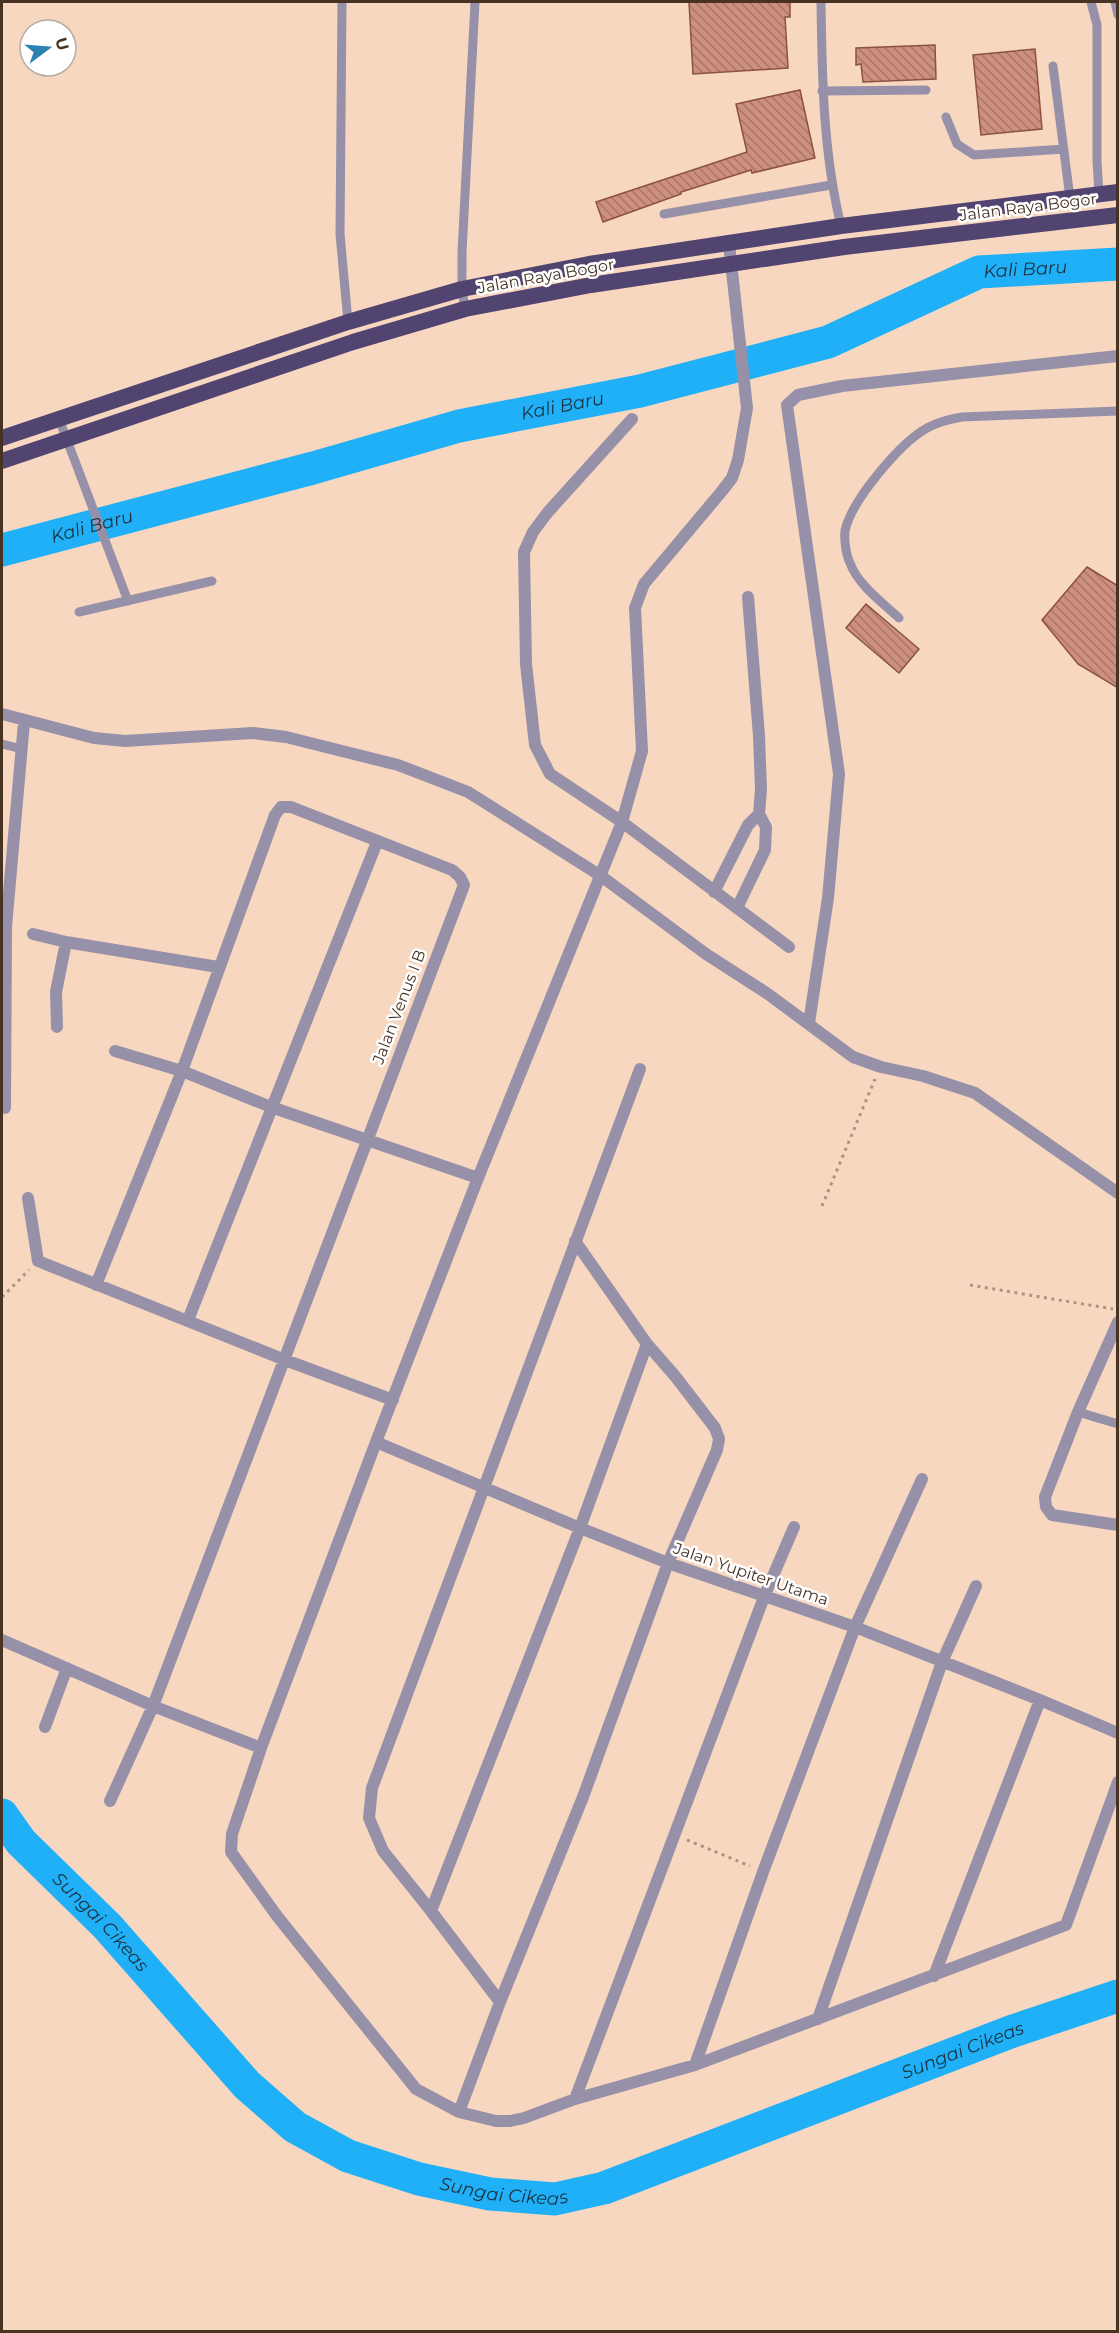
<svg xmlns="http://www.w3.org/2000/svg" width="1119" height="2333" viewBox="0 0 1119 2333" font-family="Montserrat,sans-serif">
<defs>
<pattern id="building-back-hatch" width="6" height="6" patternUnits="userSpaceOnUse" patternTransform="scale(1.5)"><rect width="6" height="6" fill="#ce907e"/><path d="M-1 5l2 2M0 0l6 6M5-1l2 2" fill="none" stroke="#a97667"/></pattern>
</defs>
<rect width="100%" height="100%" fill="#f8d7c0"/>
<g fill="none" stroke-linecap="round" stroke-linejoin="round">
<g stroke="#1fb0f7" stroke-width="33">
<path id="s1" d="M2,550L313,468L459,426L640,391L828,342L979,272L1118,264"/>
<path id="s2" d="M2,1815L21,1842L107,1926L247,2085L295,2127L348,2156L419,2179L490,2194L555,2199L604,2188L1013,2031L1118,1996"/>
</g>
</g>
<path fill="url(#building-back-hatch)" stroke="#8b5241" stroke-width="1.5" d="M689,2H790V17H785L788,68L693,74Z
M935,45L936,79L863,82L861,64L856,65V48Z
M1035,49L1042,129L981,135L973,55Z
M800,90L815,158L752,173L751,170L681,192V194L603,222L596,202L747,152L736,104Z
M1087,567L1118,586V688L1078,664L1042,620Z
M866,604L919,649L899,673L846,628Z"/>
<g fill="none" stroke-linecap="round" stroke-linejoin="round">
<path stroke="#ad927d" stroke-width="3" stroke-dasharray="3 4.5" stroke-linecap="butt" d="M822,1206L875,1079
M970,1285L1113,1309
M2,1297L29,1270
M687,1840L750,1866"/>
<path stroke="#9690a8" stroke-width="9" d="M342,2L340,234L348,322
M821,2C822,77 823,152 841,226
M1091,2L1097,25V161L1099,194
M1115,2L1118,15
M1053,66L1070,198
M822,91L926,90
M946,117L957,144L974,155L1064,149
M664,214L831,185
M465,309L462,289V252L475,2
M59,419L128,601
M79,612L212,581
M899,618C883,603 858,585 850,563C846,555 844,540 845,531C851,501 900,443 927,428C938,422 950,419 962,417L1118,411
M2,744L22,749
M1078,1412L1118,1424"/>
<path stroke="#9690a8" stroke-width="12" d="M729,244L747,408L738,460L732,478L722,491L644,584L635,608L642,751L622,822L478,1178L376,1442L261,1748L232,1834L231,1852L277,1916L416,2089L459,2112L496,2121H510L524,2118L575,2099L695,2065L1066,1925L1118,1782
M632,419L548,512L533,532L524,552L526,664L535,745L550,774L622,822L789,947
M2,714L94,738L125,741L253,733L286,737L398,765L468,792L601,876L706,954L768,994L853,1057L881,1067L923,1076L975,1093L1118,1193
M714,892L748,825L759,814
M737,908L765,850L766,827L759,814L761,789L759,736L748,597
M33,934L66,942L218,967
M809,1023L828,898L839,774L787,405L798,395L842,386L1118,356
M57,1027L56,992L66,942
M115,1051L182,1071L271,1107L478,1178
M5,1108L6,927L24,722
M28,1198L38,1261L285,1360L393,1400
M96,1285L182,1071L275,815L281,807H291L452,870L460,877L464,885L153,1706L110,1801
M188,1320L377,842
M1118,1322L1078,1412L1045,1497L1046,1507L1052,1515L1118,1525
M376,1442L580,1528L668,1563L855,1627L1040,1700L1118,1733
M2,1640L153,1706L261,1748
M45,1727L67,1668
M431,1911L383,1851L369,1818L372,1788L640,1069
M934,1976L1040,1700
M500,2002L431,1911L580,1528L647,1344
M818,2019L942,1662L976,1586
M695,2065L763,1872L855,1627L922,1479
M575,2099L764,1597L794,1527
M459,2112L500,2002L583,1797L668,1563L717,1450L719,1439L715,1428L675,1376L647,1344L575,1241"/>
<path stroke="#524470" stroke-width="16" d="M2,438L348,322L462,289L589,264L841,226L1118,192
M2,461L353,342L465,309L591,285L844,247L1118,215"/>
</g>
<g text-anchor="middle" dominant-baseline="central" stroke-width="5" stroke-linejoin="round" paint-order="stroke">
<g font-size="16" fill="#483323" stroke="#fff">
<text transform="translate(1028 207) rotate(-7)">Jalan Raya Bogor</text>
<text transform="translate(546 276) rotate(-10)">Jalan Raya Bogor</text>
<text transform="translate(399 1007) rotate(-69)">Jalan Venus I B</text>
<text transform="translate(751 1574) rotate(19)">Jalan Yupiter Utama</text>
</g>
<g font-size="18" font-style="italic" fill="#1d323f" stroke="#fff">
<text stroke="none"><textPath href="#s1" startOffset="1065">Kali Baru</textPath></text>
<text stroke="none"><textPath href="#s1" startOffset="579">Kali Baru</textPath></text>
<text stroke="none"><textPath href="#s1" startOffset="93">Kali Baru</textPath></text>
<text stroke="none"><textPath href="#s2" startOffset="146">Sungai Cikeas</textPath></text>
<text stroke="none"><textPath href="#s2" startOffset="1136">Sungai Cikeas</textPath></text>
<text stroke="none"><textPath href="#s2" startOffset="650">Sungai Cikeas</textPath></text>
</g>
</g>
<rect width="1119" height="2333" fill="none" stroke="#483323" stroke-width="6"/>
<g transform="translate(48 48) rotate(74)"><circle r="28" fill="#ffffff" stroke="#b6ada7" stroke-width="1.5"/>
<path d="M0-4.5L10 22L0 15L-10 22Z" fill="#2c82b1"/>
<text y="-9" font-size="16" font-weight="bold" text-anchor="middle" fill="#483323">U</text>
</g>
</svg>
